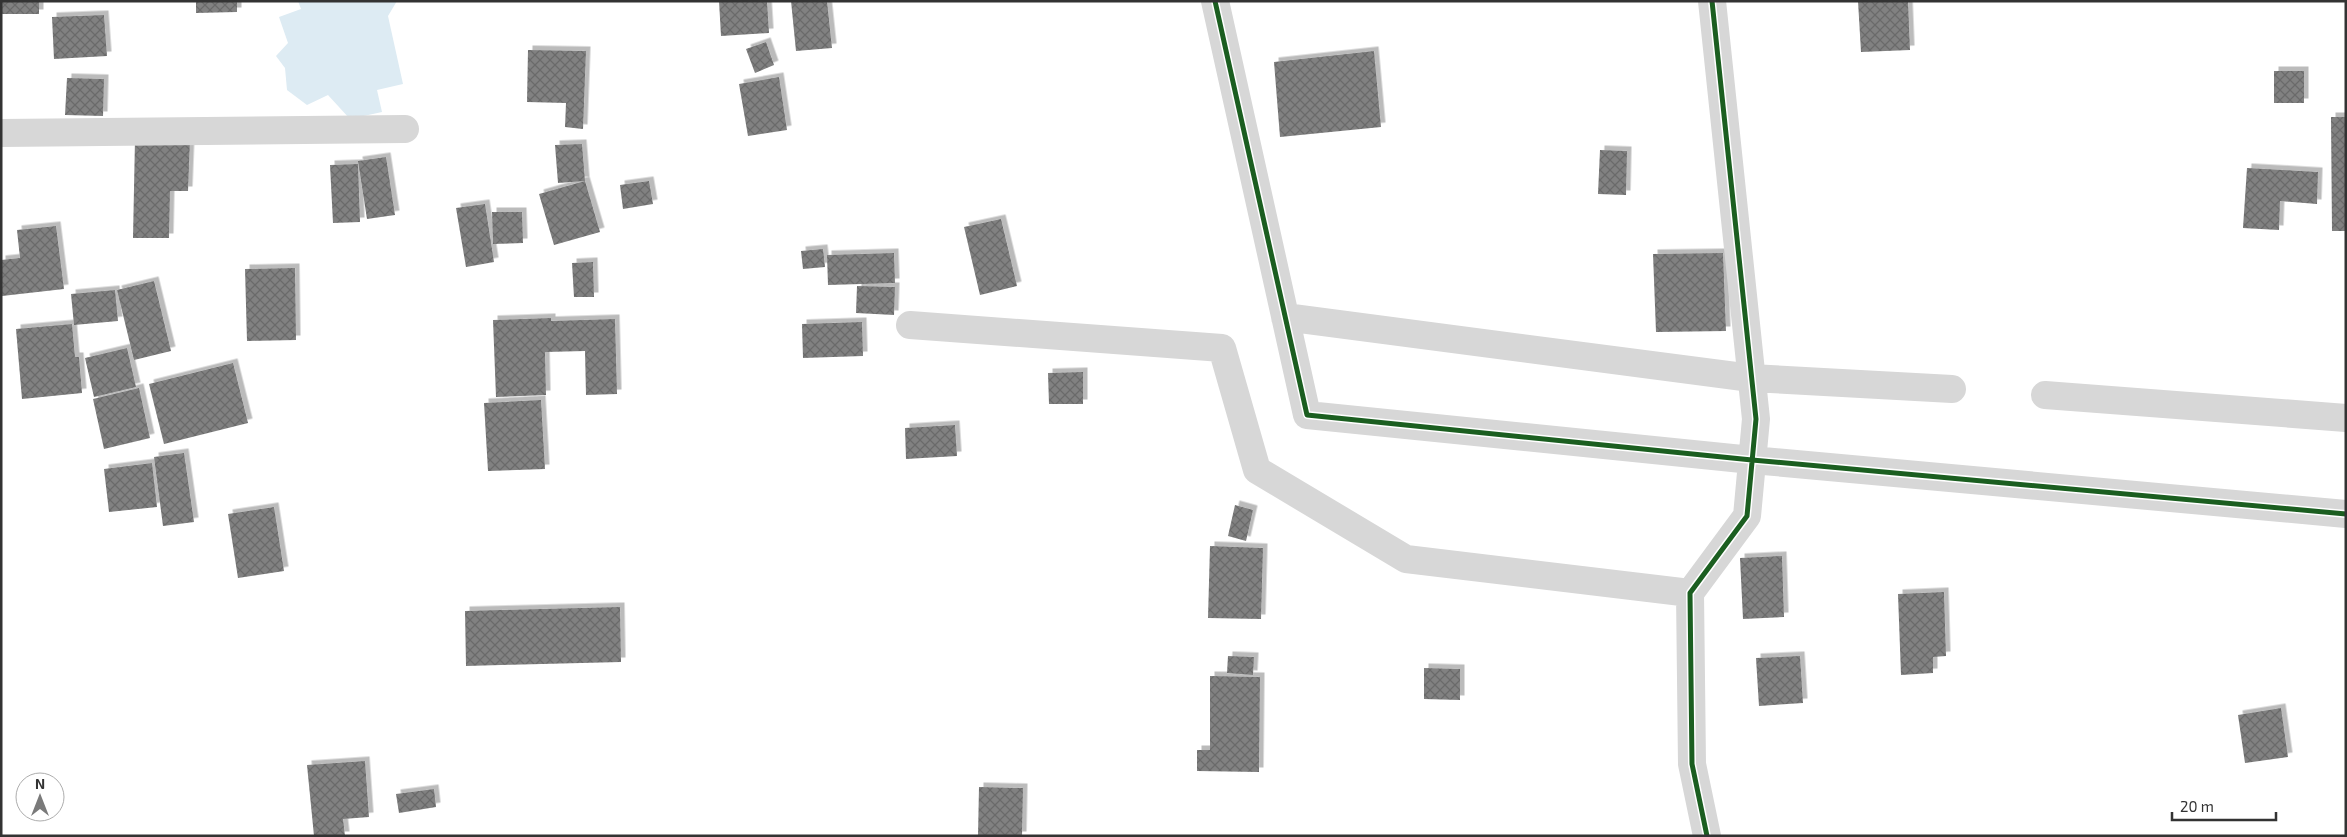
<svg xmlns="http://www.w3.org/2000/svg" width="2347" height="837" viewBox="0 0 2347 837" font-family="'Exo 2',sans-serif">
<defs>
<pattern id="building-cross-hatch" width="8" height="8" patternUnits="userSpaceOnUse" patternTransform="scale(1.25)"><rect width="8" height="8" fill="#818181"/><path d="M0 0l8 8M0 8l8-8" fill="none" stroke="#6a6a6a"/></pattern>
<filter id="shadow"><feDropShadow dx="4.5" dy="-4.5" stdDeviation="0" flood-color="#0004"/></filter>
</defs>
<rect width="100%" height="100%" fill="#fff"/>
<path fill="#ddebf3" d="M298,1H397L388,16L403,84L377,90L382,112L350,119L328,95L307,105L287,90L285,68L276,56L288,43L279,17L301,9Z"/>
<path fill="url(#building-cross-hatch)" filter="url(#shadow)" d="M1,1H39V14H1Z
M196,1H237V12L196,13Z
M719,1H767L769,33L721,36Z
M791,1H827L832,48L796,51Z
M1858,1H1908L1910,50L1861,52Z
M104,15L107,56L54,59L52,17Z
M766,42L774,65L755,73L746,49Z
M528,50L586,51L583,129L565,127L566,103L527,102Z
M1374,51L1381,127L1280,137L1274,62Z
M2274,71H2304V103H2274Z
M779,77L787,130L748,136L739,84Z
M67,78L104,79L103,116L65,115Z
M2331,117H2346V231H2332Z
M135,139L190,140L188,191H170L169,238H133Z
M582,144L585,181L558,183L555,145Z
M1600,150L1627,151L1626,195L1598,194Z
M386,157L395,215L367,219L358,161Z
M358,164L360,222L333,223L330,165Z
M2247,168L2318,172L2317,204L2280,201L2279,230L2243,228Z
M585,181L600,232L554,245L539,194Z
M649,181L653,204L623,209L620,185Z
M485,204L494,262L466,267L456,208Z
M492,212H522L523,243L493,244Z
M1001,219L1017,286L980,295L964,227Z
M56,226L64,289L2,296L1,260L20,258L17,230Z
M823,249L825,267L803,269L801,251Z
M894,253L895,283L828,285L827,255Z
M1723,253L1726,331L1656,332L1653,254Z
M593,262L594,297H574L572,263Z
M295,268L296,340L247,341L245,269Z
M154,281L171,351L134,360L117,290Z
M857,286L895,287L894,315L856,313Z
M115,290L118,321L74,325L71,294Z
M551,318V321L615,319L617,394L586,395L585,351L545,352L546,395L496,397L493,320Z
M862,322L863,356L803,358L802,324Z
M72,324L75,357H79L82,393L22,399L16,329Z
M127,348L136,387L94,397L85,358Z
M233,363L248,423L164,444L149,384Z
M1083,372V404H1049L1048,373Z
M139,388L150,438L104,449L93,399Z
M541,400L545,469L488,471L484,403Z
M955,425L957,456L906,459L905,428Z
M184,453L194,522L163,526L154,457Z
M152,463L157,507L109,512L104,469Z
M1235,505L1253,510L1246,541L1228,536Z
M274,507L284,571L238,578L228,514Z
M1210,546L1263,548L1261,619L1208,618Z
M1782,556L1784,617L1743,619L1740,558Z
M1944,592L1946,656L1933,657V673L1901,675L1898,594Z
M620,607L621,662L466,666L465,611Z
M1228,656L1254,657L1253,675L1227,673Z
M1800,656L1803,703L1759,706L1756,658Z
M1424,668L1460,669V700L1424,699Z
M1210,676L1260,677L1259,772L1197,771V750H1210Z
M2281,708L2288,757L2245,763L2238,715Z
M365,761L369,817L343,819L345,836H314L307,765Z
M979,787L1023,788L1022,836H978Z
M434,789L436,807L399,813L396,794Z"/>
<g fill="none" stroke-linecap="round" stroke-linejoin="round">
<path stroke="#d7d7d7" stroke-width="28" d="M1215,1L1307,415L1752,460L2346,514
M1,133L405,129
M1285,317L1751,378L1952,389
M910,325L1222,348L1257,470L1406,559L1690,593
M2045,395L2346,418
M1707,836L1692,764L1690,593L1747,516L1756,419L1712,1"/>
<defs>
<path id="cycleway" d="M1215,1L1307,415L1752,460L2346,514
M1707,836L1692,764L1690,593L1747,516L1756,419L1712,1"/>
</defs>
<use href="#cycleway" stroke="#fff" stroke-width="8"/>
<use href="#cycleway" stroke="#1b5e20" stroke-width="5"/>
</g>
<rect width="2347" height="837" fill="none" stroke="#333333" stroke-width="5"/>
<g transform="translate(40 797)"><circle r="24" fill="#ffffff" stroke="#adadad"/>
<path d="M0-4L9 19L0 12L-9 19Z" fill="#7a7a7a"/>
<text y="-8" font-size="14" font-weight="bold" text-anchor="middle" fill="#333333">N</text>
</g>
<path d="M2172 812v8h104v-8" fill="none" stroke="#333333" stroke-width="2.5"/>
<text x="2180" y="812" font-size="15" fill="#333333" stroke="#ffffff" stroke-width="4" paint-order="stroke">20 m</text>
</svg>
